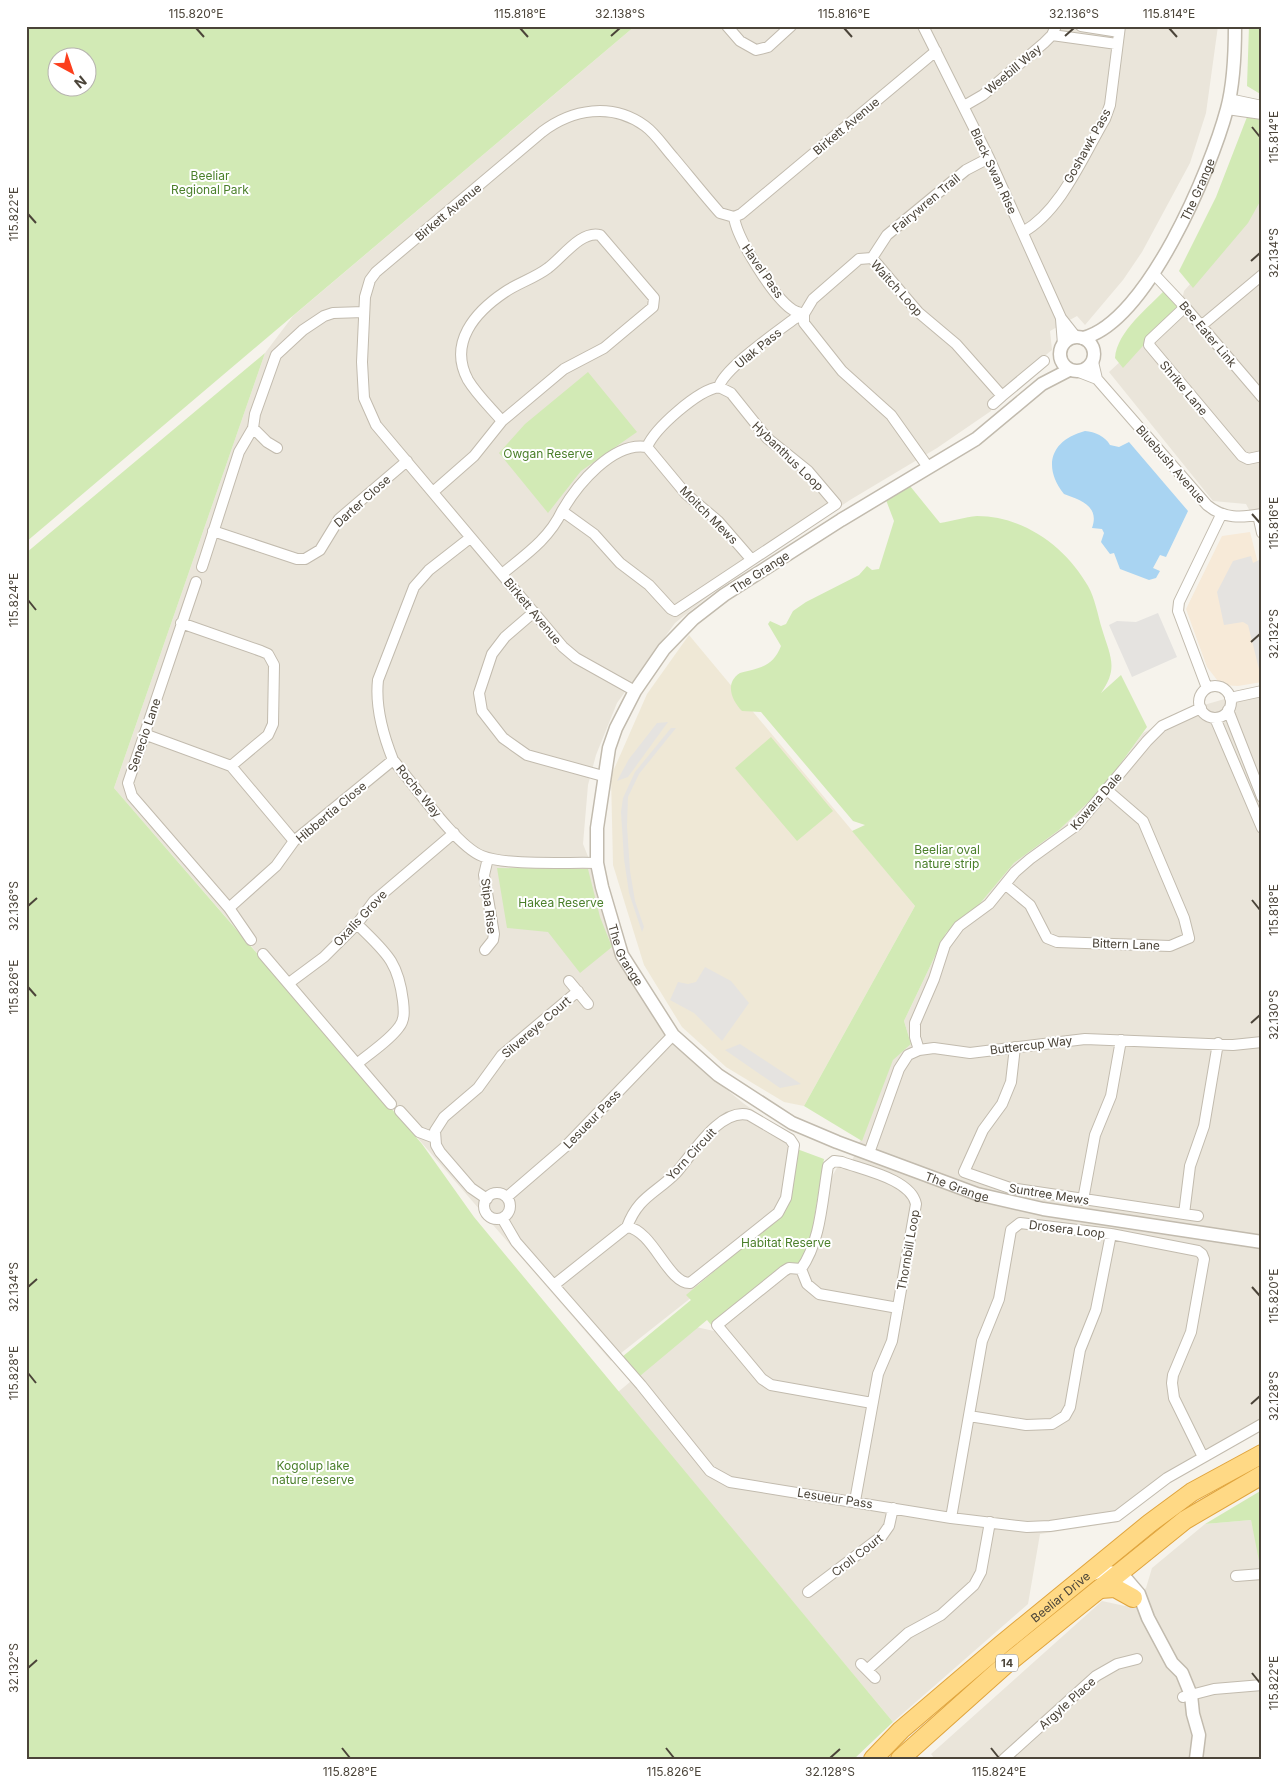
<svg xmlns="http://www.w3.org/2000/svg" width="1288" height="1785" viewBox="0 0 1288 1785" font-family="Inter,sans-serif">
<rect width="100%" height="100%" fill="#f6f3ec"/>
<path fill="#eae5da" d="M635,26H1218L1206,113L1190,163L1142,252L1123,280L1085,325L1077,316L1050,331L1052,350L989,401L991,411L937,448L850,500L719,588L675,623L617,703L596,755L588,785L583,844L595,874L614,950L656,1022L674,1046L743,1103L799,1142L785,1211L698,1284L692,1297L611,1361L114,788L265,353L293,316Z
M1262,177V549L1255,521L1246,504L1213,501L1109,372L1181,305L1184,291L1236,232Z
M1262,688V1429L1181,1474L1119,1522L1040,1534L1028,1604L893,1722L618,1392L696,1327L714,1331L785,1273L811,1264L826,1187L838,1166L852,1161L893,1059L911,1044L904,1021L946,933L977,907L1014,863L1059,830L1103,788L1143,733L1187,710Z
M1251,1520L1262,1566V1759H935L931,1754L1102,1601L1125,1606L1146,1588L1152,1568L1205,1524Z"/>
<path fill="#f7ead8" d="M1250,532L1262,579V682L1238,686L1221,685L1207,667L1186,609L1222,536Z"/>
<path fill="#efe8d6" d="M689,635L915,906L804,1106L784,1102L726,1067L682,1027L644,965L613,865L611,776L647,694Z"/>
<path fill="#d2eab5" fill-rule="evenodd" d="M26,26H635L26,542ZM58,58H88V88H58Z
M1249,26H1262V95L1247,86Z
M1247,117L1262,120V198L1248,223L1193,288L1179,271L1216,197Z
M1167,288L1179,301L1178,307L1123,368L1115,358C1117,331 1149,307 1167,288Z
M265,353L114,788L422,1144L474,1217L893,1722L854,1759H26V553Z
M588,372L637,432L581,471L548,513L499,453L525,424Z
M910,486L940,523C952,521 965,517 977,516C1024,516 1066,547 1088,586C1095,598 1098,616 1102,629C1110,656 1119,668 1101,693L1121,675L1147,727L1103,788L1059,830L1014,863L977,907L946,933L904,1021L911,1044L893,1060L862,1141L804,1106L915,906L852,831L865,825L853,821L761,712L742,711C732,701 724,683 740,673C743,672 748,671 752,670C767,666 775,661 781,646L768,624L770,621L781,626L786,624L793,611L806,602L859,575L867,566L872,570L879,569L894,521L886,500Z
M771,737L833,811L797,841L735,768Z
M497,868L588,869L600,917L612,947L580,973L548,932L507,928Z
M797,1149L824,1159L808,1256L800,1263L784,1266L712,1326L707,1320L640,1376L622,1357L691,1300L686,1295L770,1224L785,1208Z
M1262,1490V1566H1260L1251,1520L1205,1524Z"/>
<path fill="#e5e3e0" d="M1251,556L1253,563L1259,560L1262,571V673H1260L1248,625L1243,622L1224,625L1217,592L1233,561Z
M1158,613L1177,657L1132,677L1109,625L1117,621L1136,622Z
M668,722L628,777L617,781L629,759L657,723Z
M671,728H676L639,774L628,797L627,826L630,871L635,901L644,927L642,932L629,893L624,859L621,812L623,798L635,772Z
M705,967L731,981L749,1003L722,1041L694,1013L670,1000L678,982L688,984L696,982Z
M740,1044L801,1084L780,1088L725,1050Z"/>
<path fill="#a9d4f2" d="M1085,431C1095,432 1105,436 1110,445L1119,447L1129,442L1188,511L1166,557L1160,555L1153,568L1160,571L1156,578L1149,580L1120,569L1114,553L1110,554L1101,542L1104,533L1102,529L1092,528C1100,506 1080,500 1064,494C1042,466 1051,440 1085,431Z"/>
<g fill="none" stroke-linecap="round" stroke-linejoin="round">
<defs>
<path id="minor" d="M727,26L740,41L756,50L768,47L791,26
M923,26L989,158L1061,318L1076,337
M1081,26L1119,32
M1052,35L1117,44
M1229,99L1262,106
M964,106L983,95L1044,43L1052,35L1056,26
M1227,109L1262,114
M734,217C737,239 774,298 793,310C796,312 801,313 804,314
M1023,232C1061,211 1083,156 1105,119L1110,105L1120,26
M872,258L887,235L966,170L989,158
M1153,273L1185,307L1262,397
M1185,307L1150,340L1149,345L1242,456L1248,459L1262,456
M1061,319L1063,344
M1201,326L1262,275
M1093,362L1097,379
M1079,372L1097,379L1207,505C1224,519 1241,518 1262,514
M719,387C723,369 777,332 794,319L804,314
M993,404L1002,396
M253,428L267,442L277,448
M647,447L686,494L718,521L751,559
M928,467L891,415L842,371L804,323V314L813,299L859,259L872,258L918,312L956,344L1002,396L1044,361
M433,492L474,456L502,421L564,369L604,348L653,307L654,298L600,235C581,230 562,258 548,268C535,278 518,283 505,292C475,312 448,343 468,380C477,395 491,408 502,421
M1258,515L1262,533
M213,531L297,559H305L320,550L339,519L407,461
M470,538L429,570L414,587L378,680C375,707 383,735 393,760C413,783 456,846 482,856C507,866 568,862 597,863
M202,567L239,452L253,428L255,414L276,355L303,330L324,316L333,313L364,312
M502,574C525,555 549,539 562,511L594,534L620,563L649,585L671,609L675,611L836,504L808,471L767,438L731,393L719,387C698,390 655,428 647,447C613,441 577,485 562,511
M196,582L128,783L132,796L229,908L251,940
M534,612L505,637L492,654L479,693L482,711L503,738L527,755L603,776
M181,623L261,651L268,654L274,665L273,724L268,735L231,766
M1199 702a16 16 0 1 1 32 0a16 16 0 1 1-32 0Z
M1207,688L1178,611L1179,602L1221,515
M635,691L576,658L563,647L376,425L364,398L362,362L365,297L370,280L376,272L542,132C572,109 612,102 645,126C656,134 664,147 673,157C689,176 704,195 720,213L734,217L741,214L936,51
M1230,698L1262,691
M1228,710L1262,797
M1215,718L1262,828
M144,734L231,766L294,841
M1006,885L1030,905L1047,938L1057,942L1170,946L1189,938L1184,918L1143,821L1107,790
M229,908L276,866L294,841L393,760
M357,924C385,952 398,960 403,1001C404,1010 405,1020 399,1027C389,1041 371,1052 358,1063
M485,950L493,940L494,934L484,875L488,858
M263,954L391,1104
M569,981L588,1004
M289,983L324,957L357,924L374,901L454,833
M1015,1047L1011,1082L1002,1104L983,1130L964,1172L1010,1188L1184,1214L1190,1166L1204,1126L1218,1043
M919,1050L915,1037V1023L934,979L945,945L959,926L989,904L1015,872L1030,859L1077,825L1147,741L1162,726L1201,708
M400,1111L419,1132L435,1138
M869,1153L899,1069L908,1055L919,1050L934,1048L970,1053L1085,1039L1233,1045L1262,1042
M484 1206a13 13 0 1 1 26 0a13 13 0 1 1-26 0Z
M507,1197L565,1147L673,1035
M487,1199L471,1188L440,1152L436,1145L435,1131L444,1117L478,1088L502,1055L578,991
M1083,1200L1095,1135L1111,1096L1121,1040
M1184,1214L1198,1216
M502,1218L516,1242L641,1385L710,1471L730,1482L951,1518L1027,1527L1050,1526L1117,1516L1167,1478L1262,1424
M801,1269L807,1284L819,1294L898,1308
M554,1285L627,1227C653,1230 668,1284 690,1283L778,1213L786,1198L794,1145L790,1139L749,1115C720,1107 692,1155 676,1173C655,1194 638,1197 627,1227
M969,1416L1026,1425L1052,1424L1065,1416L1070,1407L1080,1350L1096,1310L1111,1234
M855,1501L878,1374L892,1341L916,1204C911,1179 863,1170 842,1162L834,1161L828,1166C822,1200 821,1241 801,1269L789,1268L784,1271L717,1325L762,1379L771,1385L872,1403
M951,1518L982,1341L999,1299L1011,1230L1020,1223L1111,1234L1198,1251L1202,1254L1204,1259L1191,1332L1173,1375L1172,1383L1174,1398L1203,1457
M1236,1576L1262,1574
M808,1592L882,1536L889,1526L893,1508
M861,1664L875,1678
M867,1670L908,1633L941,1615L974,1585L981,1572L990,1522
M1183,1697L1214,1689L1262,1685
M1004,1759L1096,1676L1117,1664L1137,1659"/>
<g id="tertiary">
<circle cx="1077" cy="354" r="17"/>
<path id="s1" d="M1083,338C1147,322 1211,169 1227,109C1234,83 1235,53 1235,26"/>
<path id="s2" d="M1069,370L1042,384L976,439L841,520L724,595L693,619L664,649L635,691L616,728L609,748L597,828V863L602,887L622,955L673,1035L718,1075L792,1123L837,1142L977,1194L1043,1209L1262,1242"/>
<path d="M1090,1575L1101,1571L1122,1574L1139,1594L1148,1618L1172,1663L1182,1673L1191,1695L1193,1714L1199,1735L1196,1759"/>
</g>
<g id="trunk">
<path d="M1100,1589L1115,1588L1133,1598"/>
<path id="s3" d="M873,1759L901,1730L1002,1644L1150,1523L1192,1492L1262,1454"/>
<path d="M900,1759L1004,1666L1185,1520L1262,1475"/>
</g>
</defs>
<use href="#minor" stroke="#c2bbae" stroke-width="12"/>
<use href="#tertiary" stroke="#c2bbae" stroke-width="15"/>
<use href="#trunk" stroke="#e0a43c" stroke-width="20"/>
<use href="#minor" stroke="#fff" stroke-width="10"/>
<use href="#tertiary" stroke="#fff" stroke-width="12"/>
<use href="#trunk" stroke="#ffd985" stroke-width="18"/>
</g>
<path fill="none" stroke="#4b4439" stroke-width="2" d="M196,28L204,37M520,28L528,37M844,28L852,37M1169,28L1177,37M611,36L620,28M1065,36L1074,28M1252,127L1260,137M28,214L36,223M1251,261L1260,253M1252,514L1260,523M28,600L36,610M1251,642L1260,634M1252,900L1260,910M28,906L37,898M28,987L36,996M1251,1023L1260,1015M28,1287L37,1279M1252,1287L1260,1296M28,1373L36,1383M1251,1404L1260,1396M28,1668L37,1660M1252,1673L1260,1683M342,1748L350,1758M666,1748L674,1758M991,1748L999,1758M830,1758L840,1749"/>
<g text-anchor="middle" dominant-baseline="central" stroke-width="4" stroke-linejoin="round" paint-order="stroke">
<rect fill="#fff" stroke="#817c74" stroke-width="1" x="996" y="1654.5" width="22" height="17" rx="4"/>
<g font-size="11" font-weight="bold" fill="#4b4439">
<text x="1007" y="1663">14</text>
</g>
<g font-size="12" fill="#4b4439" stroke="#fff">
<text transform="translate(1013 69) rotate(-40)">Weebill Way</text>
<text transform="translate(846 126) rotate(-40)">Birkett Avenue</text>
<text transform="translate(1087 146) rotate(-61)">Goshawk Pass</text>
<text transform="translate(994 171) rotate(65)">Black Swan Rise</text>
<text stroke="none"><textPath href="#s1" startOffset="192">The Grange</textPath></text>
<text transform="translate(926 203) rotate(-40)">Fairywren Trail</text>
<text transform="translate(448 212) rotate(-40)">Birkett Avenue</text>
<text transform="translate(763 271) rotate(55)">Havel Pass</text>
<text transform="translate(897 288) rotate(48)">Waitch Loop</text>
<text transform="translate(1208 334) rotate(50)">Bee Eater Link</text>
<text transform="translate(758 348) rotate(-39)">Ulak Pass</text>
<text transform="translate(1184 388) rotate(50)">Shrike Lane</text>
<text transform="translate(788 456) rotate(44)">Hybanthus Loop</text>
<text transform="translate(1171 464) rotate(49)">Bluebush Avenue</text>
<text transform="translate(362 501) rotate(-42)">Darter Close</text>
<text transform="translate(709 515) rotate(45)">Moitch Mews</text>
<text transform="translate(760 572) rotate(-33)">The Grange</text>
<text transform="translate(533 611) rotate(50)">Birkett Avenue</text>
<text transform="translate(144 735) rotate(-71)">Senecio Lane</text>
<text transform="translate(419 791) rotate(51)">Roche Way</text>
<text transform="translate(1096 801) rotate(-49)">Kowara Dale</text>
<text transform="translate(331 812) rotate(-40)">Hibbertia Close</text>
<text transform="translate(489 906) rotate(83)">Stipa Rise</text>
<text transform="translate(360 918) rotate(-47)">Oxalis Grove</text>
<text transform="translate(1126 944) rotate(2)">Bittern Lane</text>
<text stroke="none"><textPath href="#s2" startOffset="820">The Grange</textPath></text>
<text transform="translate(536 1027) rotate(-41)">Silvereye Court</text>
<text transform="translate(1031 1045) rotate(-7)">Buttercup Way</text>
<text transform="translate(592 1119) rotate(-46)">Lesueur Pass</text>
<text transform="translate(691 1154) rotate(-47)">Yorn Circuit</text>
<text stroke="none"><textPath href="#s2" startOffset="1239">The Grange</textPath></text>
<text transform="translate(1049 1194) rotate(9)">Suntree Mews</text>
<text transform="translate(1067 1229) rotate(7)">Drosera Loop</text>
<text transform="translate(908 1250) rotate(-80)">Thornbill Loop</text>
<text transform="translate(835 1498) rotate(9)">Lesueur Pass</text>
<text transform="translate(857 1555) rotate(-38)">Croll Court</text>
<text stroke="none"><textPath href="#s3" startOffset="248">Beeliar Drive</textPath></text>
<text transform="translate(1067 1703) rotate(-42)">Argyle Place</text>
</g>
<g font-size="12" fill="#4a7f2a" stroke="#fff">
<text x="210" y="175">Beeliar<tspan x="210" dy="14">Regional Park</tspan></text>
<text x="548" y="453">Owgan Reserve</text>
<text x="947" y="849">Beeliar oval<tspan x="947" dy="14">nature strip</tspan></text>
<text x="561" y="902">Hakea Reserve</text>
<text x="786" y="1242">Habitat Reserve</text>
<text x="313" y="1465">Kogolup lake<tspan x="313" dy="14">nature reserve</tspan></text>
</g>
</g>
<rect width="1288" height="1785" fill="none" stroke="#ffffff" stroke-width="55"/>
<g transform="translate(72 72) rotate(140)"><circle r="24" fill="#ffffff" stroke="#b7b4b0"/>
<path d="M0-4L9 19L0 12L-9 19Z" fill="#fc3f1d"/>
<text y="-8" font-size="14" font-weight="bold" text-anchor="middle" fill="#4b4439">N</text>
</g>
<rect x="28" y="28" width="1232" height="1730" fill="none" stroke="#4b4439" stroke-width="2"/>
<g font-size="12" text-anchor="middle" fill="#4b4439">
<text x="196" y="18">115.820°E</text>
<text x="520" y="18">115.818°E</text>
<text x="620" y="18">32.138°S</text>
<text x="844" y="18">115.816°E</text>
<text x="1074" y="18">32.136°S</text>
<text x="1169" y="18">115.814°E</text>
<text transform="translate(1274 137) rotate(-90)" y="4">115.814°E</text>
<text transform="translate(14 214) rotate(-90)" y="4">115.822°E</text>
<text transform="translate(1274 253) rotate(-90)" y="4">32.134°S</text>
<text transform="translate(1274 523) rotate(-90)" y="4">115.816°E</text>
<text transform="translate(14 600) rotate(-90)" y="4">115.824°E</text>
<text transform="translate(1274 634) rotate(-90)" y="4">32.132°S</text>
<text transform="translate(14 906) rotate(-90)" y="4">32.136°S</text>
<text transform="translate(1274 910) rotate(-90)" y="4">115.818°E</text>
<text transform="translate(14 987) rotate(-90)" y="4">115.826°E</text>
<text transform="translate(1274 1015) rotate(-90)" y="4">32.130°S</text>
<text transform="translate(14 1287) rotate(-90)" y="4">32.134°S</text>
<text transform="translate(1274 1296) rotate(-90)" y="4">115.820°E</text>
<text transform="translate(14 1373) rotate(-90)" y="4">115.828°E</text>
<text transform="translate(1274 1396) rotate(-90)" y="4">32.128°S</text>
<text transform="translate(14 1668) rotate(-90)" y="4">32.132°S</text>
<text transform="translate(1274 1683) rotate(-90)" y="4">115.822°E</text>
<text x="350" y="1776">115.828°E</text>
<text x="674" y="1776">115.826°E</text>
<text x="830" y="1776">32.128°S</text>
<text x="999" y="1776">115.824°E</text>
</g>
</svg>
